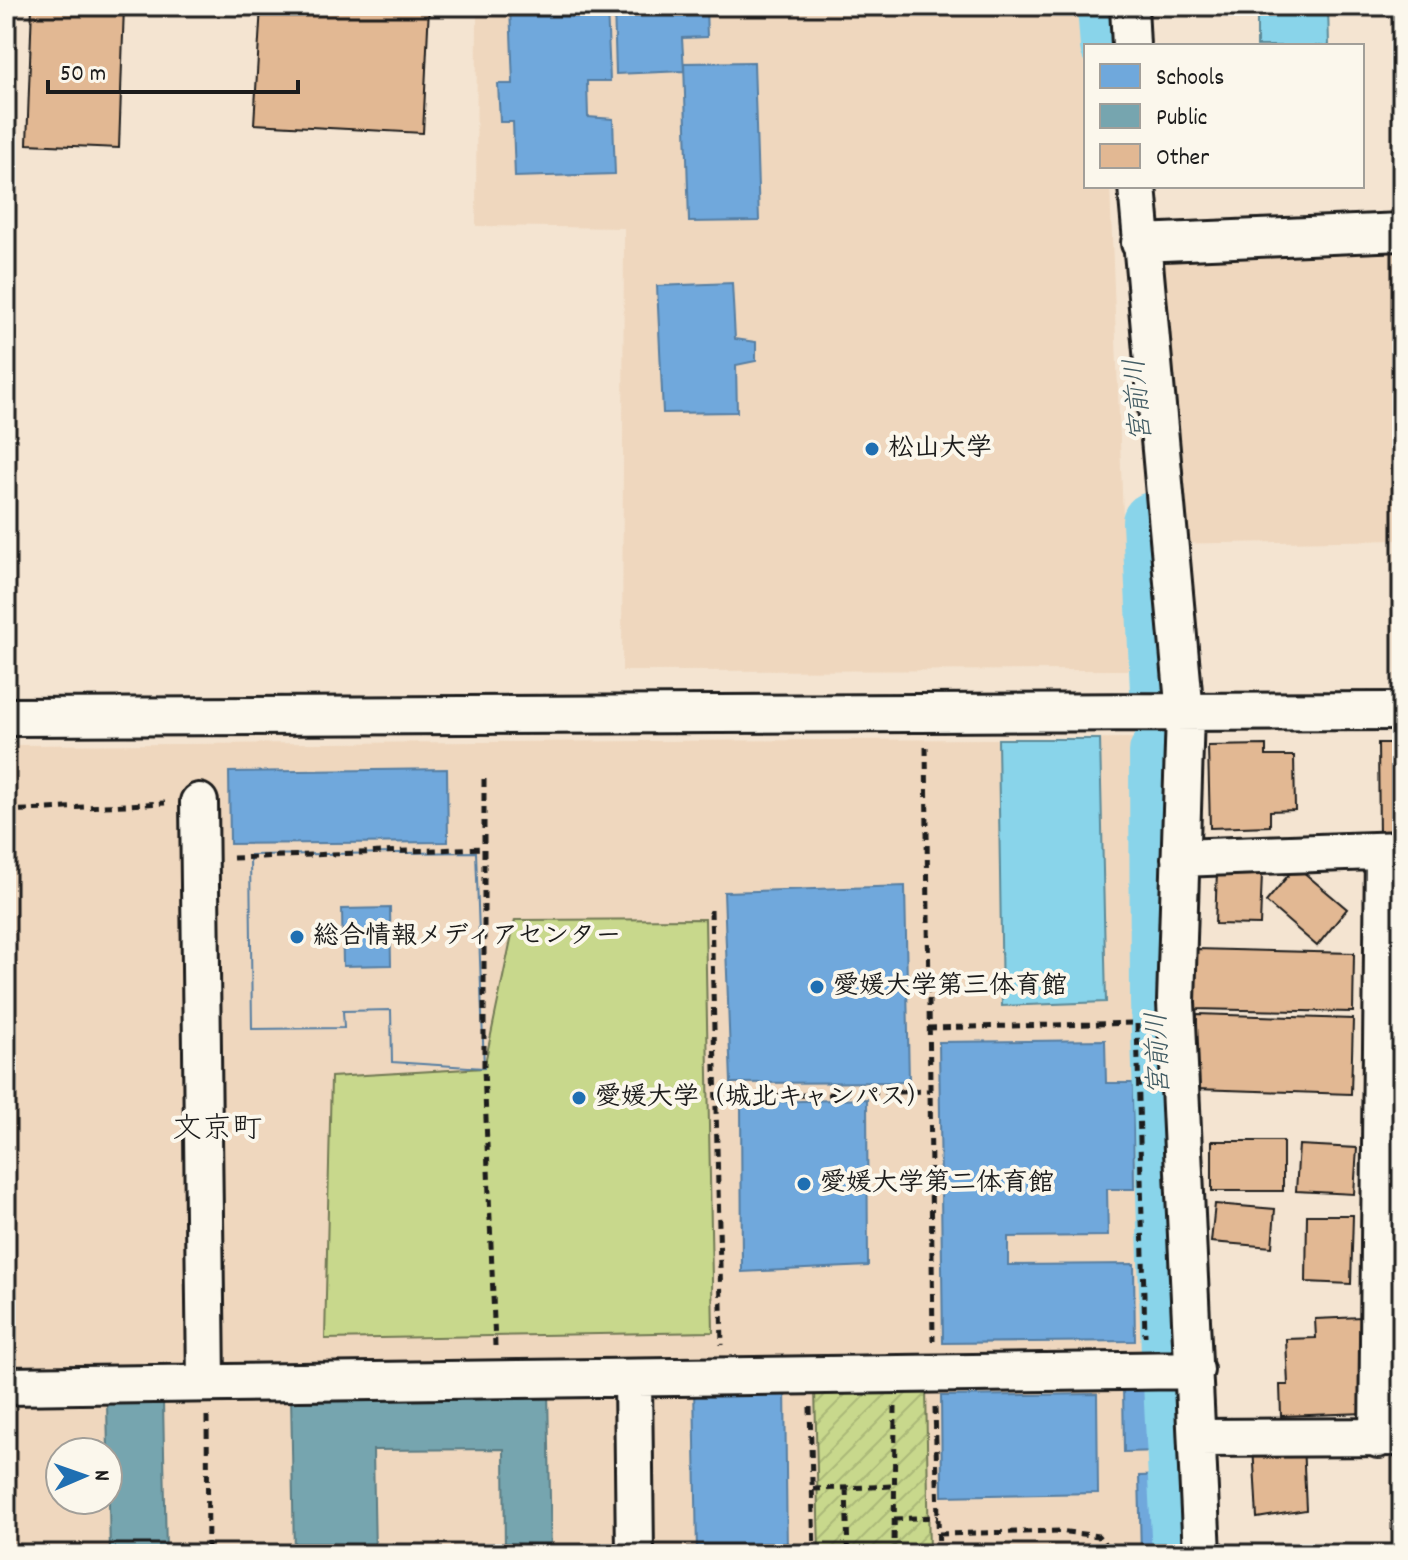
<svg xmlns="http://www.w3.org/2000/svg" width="1408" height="1560" viewBox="0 0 1408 1560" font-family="Dekko,'Klee One',sans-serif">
<defs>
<pattern id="garden-furrows" width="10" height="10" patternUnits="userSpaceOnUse" patternTransform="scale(2)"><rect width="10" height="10" fill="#c8d88c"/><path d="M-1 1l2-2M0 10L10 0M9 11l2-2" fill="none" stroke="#abb978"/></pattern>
</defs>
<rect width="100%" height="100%" fill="#f4e4d1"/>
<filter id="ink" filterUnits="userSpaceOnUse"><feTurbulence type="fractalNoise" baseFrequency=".0125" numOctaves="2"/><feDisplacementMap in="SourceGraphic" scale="16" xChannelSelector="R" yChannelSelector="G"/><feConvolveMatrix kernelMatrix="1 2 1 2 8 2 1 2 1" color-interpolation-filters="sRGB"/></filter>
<g filter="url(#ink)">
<path fill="#efd7be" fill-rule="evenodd" d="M477,6H1104L1105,46H1086V186H1110L1129,670L622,671L624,228L476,226Z
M1402,241V540L1164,544L1159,245Z
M1142,738L1167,1554H6V745ZM60,1452H108V1500H60Z"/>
<path fill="#c8d88c" stroke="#727a54" stroke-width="2" d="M705,919L713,1332L325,1339L331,1077L484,1068L515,920Z"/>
<path fill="url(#garden-furrows)" stroke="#727a54" stroke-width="2" d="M926,1387L929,1554H819L815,1389Z"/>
<path fill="#89d4ea" stroke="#5d8a98" stroke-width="2" d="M1257,6H1328L1329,46H1257Z
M998,739H1100L1106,1002L1002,1006Z"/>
<path fill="#6fa8dc" stroke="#567ea2" stroke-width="2" fill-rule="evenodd" d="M510,6H607L610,81H587L588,117L613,119L615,174L515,177L513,122H500L498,84H513Z
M614,6H706L707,37L682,38L684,71L616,74Z
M754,62L759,221L689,222L684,63Z
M732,283L735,339L756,342V361L736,365L737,412L663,413L657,286Z
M447,769L448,842L230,844L229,772Z
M476,852L484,1068L392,1062L391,1010L343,1011L344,1028L252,1029L250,855ZM390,908L391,965L343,966L342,909Z
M476,852L484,1068L392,1062L391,1010L343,1011L344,1028L252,1029L250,855Z
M905,886L909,1082L731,1083L724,892Z
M1105,1040L1106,1083H1133L1134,1189H1107L1108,1236L1008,1237V1265L1134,1264L1135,1341L943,1343L939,1042Z
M867,1099L868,1266L742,1272L741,1103Z
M785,1384L787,1554H697L694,1385Z
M1123,1388H1162L1163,1451L1124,1452Z
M1097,1394L1098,1493L942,1496L941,1396Z
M1168,1475L1169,1554H1141L1139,1476Z"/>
<path fill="#76a5af" stroke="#5b7c83" stroke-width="2" d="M548,1390L551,1554H505L504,1449L373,1450L375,1554H294L291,1395Z
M163,1401L166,1554H110L107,1402Z"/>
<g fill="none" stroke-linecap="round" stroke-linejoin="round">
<path stroke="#89d4ea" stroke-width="60" d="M1107,6L1110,46
M1152,522L1160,690
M1159,752L1160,1002L1171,1355
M1173,1384L1182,1554"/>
</g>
<path fill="#e2b893" stroke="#1c1c1c" stroke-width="2" d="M32,6H124L119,148L27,144Z
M261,6H429L423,133L254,124Z
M1378,743H1402V837H1379Z
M1266,745V756H1294L1295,810L1270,811V826L1210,828L1208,746Z
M1296,866L1347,909L1317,946L1266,902Z
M1217,871L1262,873L1260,925L1215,924Z
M1196,949L1354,953L1353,1012L1194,1009Z
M1197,1014L1353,1019L1351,1094L1195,1089Z
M1212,1141H1283V1191H1212Z
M1299,1145L1357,1148L1354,1194L1296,1191Z
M1215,1204L1275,1209L1272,1247L1211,1242Z
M1307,1215H1353L1351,1284L1306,1282Z
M1362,1317L1366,1413L1281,1416L1280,1385H1288L1286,1339L1316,1338L1315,1319Z
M1303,1443L1306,1510L1257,1518L1253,1445Z"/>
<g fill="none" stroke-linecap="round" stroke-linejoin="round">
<defs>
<path id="minor" d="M1129,6L1131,46
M1137,186L1185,714L1176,1002L1202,1554
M1140,243L1402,232
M6,717L1402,711
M199,802L206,1383
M1180,858L1402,850
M633,1380L635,1554
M6,1386L1195,1370
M1198,1438L1401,1437
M1378,1439L1384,851"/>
</defs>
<use href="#minor" stroke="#1c1c1c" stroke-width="42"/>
<path stroke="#1c1c1c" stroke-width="5" stroke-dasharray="8 6" stroke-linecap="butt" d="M926,747L933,1341
M484,779V1068L495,1346
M6,811L165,803
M233,858L484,848
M711,910L722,1345
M928,1028L1137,1023L1145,1336
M716,1098L929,1091
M810,1407L814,1554
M935,1407L939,1554
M207,1416L208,1554
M846,1488L848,1554
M813,1489L894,1486
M894,1519L938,1517
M939,1534L1060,1531L1098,1536L1115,1554
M894,1554L895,1407"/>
<use href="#minor" stroke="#fbf7ec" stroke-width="36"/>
</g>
</g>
<g fill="#1f6fb2" stroke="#fbf7ec" stroke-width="3">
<circle cx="872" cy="449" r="8"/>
<circle cx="297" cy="937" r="8"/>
<circle cx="817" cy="987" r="8"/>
<circle cx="579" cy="1098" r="8"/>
<circle cx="804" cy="1184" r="8"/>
</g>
<g text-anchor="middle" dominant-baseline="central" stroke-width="8" stroke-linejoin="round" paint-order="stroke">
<g font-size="26" font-weight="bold" fill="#1c1c1c" stroke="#fbf7ec" text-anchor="start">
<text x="888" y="449">松山大学</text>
<text x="313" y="937">総合情報メディアセンター</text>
<text x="833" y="987">愛媛大学第三体育館</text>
<text x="595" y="1098">愛媛大学（城北キャンパス）</text>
<text x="820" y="1184">愛媛大学第二体育館</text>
</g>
<g font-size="28" font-style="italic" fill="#425c64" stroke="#fbf7ec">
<text transform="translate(1141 400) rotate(-95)">宮前川</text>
<text transform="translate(1161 1054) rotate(-92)">宮前川</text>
</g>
<g font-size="30" fill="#1c1c1c" stroke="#fbf7ec">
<text x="217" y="1131">文京町</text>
</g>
</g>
<rect width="1408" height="1560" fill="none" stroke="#fbf7ec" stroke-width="32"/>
<rect x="16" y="16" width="1376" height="1528" fill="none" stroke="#1c1c1c" stroke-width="3" filter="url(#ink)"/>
<rect x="1084" y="44" width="280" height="144" fill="#fbf7ec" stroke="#a29f99" stroke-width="2"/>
<rect x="1100" y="64" width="40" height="24" fill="#6fa8dc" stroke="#a29f99" stroke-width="2"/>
<text x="1156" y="84" font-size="24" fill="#1c1c1c">Schools</text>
<rect x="1100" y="104" width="40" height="24" fill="#76a5af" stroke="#a29f99" stroke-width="2"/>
<text x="1156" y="124" font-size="24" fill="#1c1c1c">Public</text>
<rect x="1100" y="144" width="40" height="24" fill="#e2b893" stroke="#a29f99" stroke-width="2"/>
<text x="1156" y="164" font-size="24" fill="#1c1c1c">Other</text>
<g transform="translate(84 1476) rotate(88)"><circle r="38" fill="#fbf7ec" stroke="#a29f99" stroke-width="2"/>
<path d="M0-6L14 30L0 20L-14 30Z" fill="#1f6fb2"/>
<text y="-12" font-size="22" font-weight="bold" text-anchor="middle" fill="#1c1c1c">N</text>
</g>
<path d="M48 80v12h250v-12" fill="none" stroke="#1c1c1c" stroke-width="4"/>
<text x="60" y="80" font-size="24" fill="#1c1c1c" stroke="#fbf7ec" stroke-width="6" paint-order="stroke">50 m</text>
</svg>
